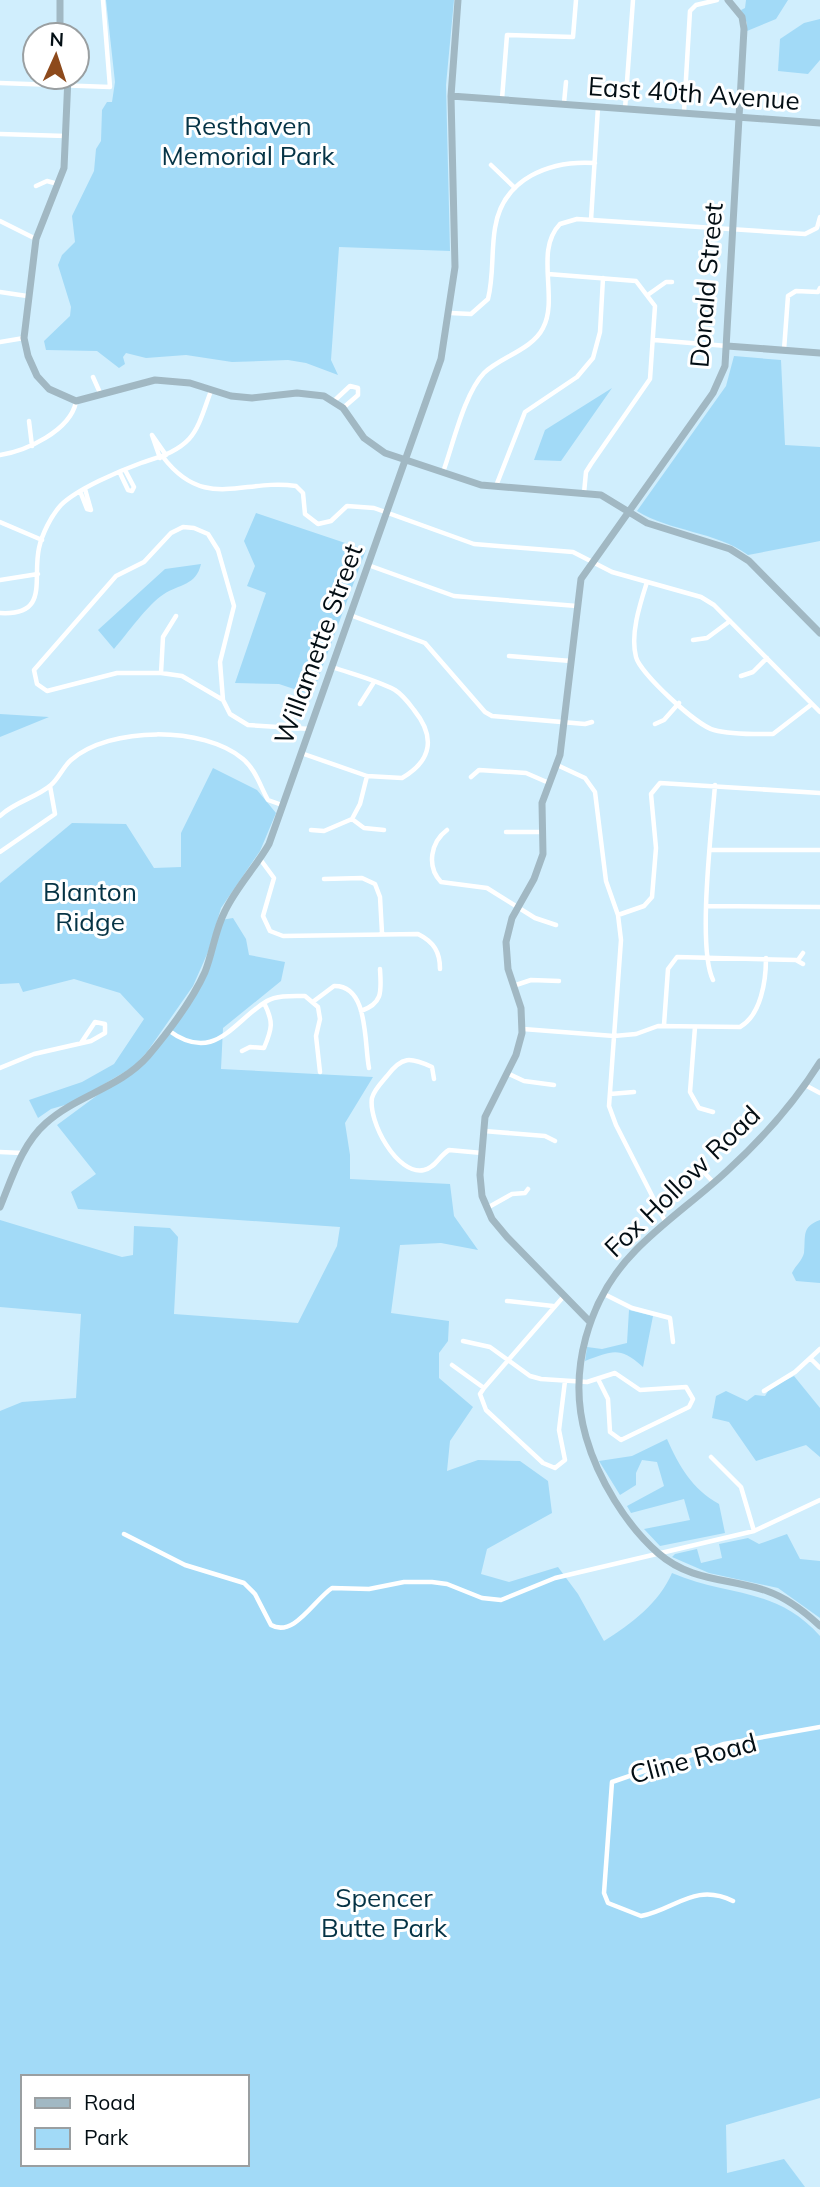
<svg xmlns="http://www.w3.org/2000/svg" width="820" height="2187" viewBox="0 0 820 2187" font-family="Mulish,sans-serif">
<rect width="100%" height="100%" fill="#d0eefd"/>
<path fill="#a2daf7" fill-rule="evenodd" d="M106,0H454L446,85L450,251L339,247L331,360L338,375L306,363L288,360L232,362L186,355L146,358L126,353L123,357L125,364L119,368L97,351L46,350L44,341L70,316L71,307L58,265L62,255L75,242L72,216L94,171L96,149L101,141L102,110L107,102H112L115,82Z
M746,0H788L776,19L747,31V23L741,10L745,8Z
M820,19V60L808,74L778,71L780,39L804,23Z
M734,356L781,360L785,445L820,447V541L748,555C715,531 671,532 637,511L726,386Z
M612,388L561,461L534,460L545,430Z
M256,513L366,550L312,695L279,684L235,683L266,593L247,586L255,566L244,541Z
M201,564C196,586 179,584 164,594C147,605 128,633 114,649L98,630L165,569Z
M0,714L49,717L0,737Z
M213,768L257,790L276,813L260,851L221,908L208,952L193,986L147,1052L133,1067L72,1103L51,1109L38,1118L29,1100L82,1082L114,1064L144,1019L120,993L74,979L23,992L19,983L0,984V883L72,823L126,824L154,868L181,867V833Z
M233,918L246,939L249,955L285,962L281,981L223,1028L221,1069L373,1077L345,1123L350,1155V1179L450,1184L454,1216L478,1250L441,1243L400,1245L391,1313L449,1321L448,1341L439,1353V1378L473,1407L450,1441L447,1471L478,1460L520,1461L548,1481L552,1513L487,1549L481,1574L509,1582L558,1567L578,1594L604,1641C631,1624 659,1603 672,1573C727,1597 775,1586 820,1636V2098L726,2125L727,2173L784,2159L805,2187H0V1411L22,1402L76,1398L81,1314L0,1307V1220L122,1257L133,1255L134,1226L170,1228L178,1237L174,1314L298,1323L337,1246L340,1227L78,1209L71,1192L96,1174L57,1125L141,1063L196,990L221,920ZM23,2077H247V2164H23Z
M820,1220V1283L796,1281L792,1273C795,1266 802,1261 804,1253C806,1236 801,1227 820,1220Z
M629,1310L653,1316L643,1367C619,1346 613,1351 585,1361L587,1347L602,1349L627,1343Z
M794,1376L820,1408V1457L806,1445L756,1461L729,1422L712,1418L716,1396L726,1391L747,1401L755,1395L765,1396L770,1388Z
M667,1439C679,1466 692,1489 719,1504L725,1533L660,1546L644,1529L690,1520L684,1499L631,1513L627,1506L664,1486L657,1462L642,1460L636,1473V1485L620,1495L599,1461L632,1456Z
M787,1534L800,1559L820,1561V1618L778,1588L709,1573L672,1557L675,1554L697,1549L701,1563L722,1558L719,1544L748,1538L759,1544Z"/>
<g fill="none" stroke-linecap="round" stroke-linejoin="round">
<path stroke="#fff" stroke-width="4.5" d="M0,83L110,87L103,0
M502,99L507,35L573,37L576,0
M564,103L566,82
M625,109L633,0
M684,112L690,11L696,5L717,0
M0,134L66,136
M491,165L515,188
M36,186L47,181L58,184
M591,220L598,107
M0,221L36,239
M548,274L636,281L655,306L650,379L591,464L586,472L584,493
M0,292L27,296
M649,294L666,282H672
M450,313L471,314L488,299C494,275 491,252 495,228C503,178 550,160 595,163
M654,340L727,346
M0,342L24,338
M784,350L788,296L796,291L818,292L820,288
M93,377L101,395
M334,401L350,386L358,388V395L343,408
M29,421L32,446
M0,455C26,451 70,431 76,402
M163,457C205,512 243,478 296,486L303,493L305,514L318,524L331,521L347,506L374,508L474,544L573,552L612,572L701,597L714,605L820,712
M160,458L152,435L166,455
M443,472C453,445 464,394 484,373C500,357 532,350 543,328C559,298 534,251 560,224L577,219L805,234L817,228L820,217
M120,473L128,490L132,491L134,487L125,470
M496,486L525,412L577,377L593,358L600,332L603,278
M80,491L87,509L91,510L85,489
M0,522L42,540
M368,565L454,596L577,606
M0,580L38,574
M647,582C640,604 630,634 636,657C640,673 697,726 714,730C732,735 755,734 773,734L812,704
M0,613C50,616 32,579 39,548C42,534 51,516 61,505C77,489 119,471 141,463C158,457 176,453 189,439C200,427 205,406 211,391
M350,615L425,643L485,712L492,716L585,724L592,722
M693,640L707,638L730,621
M509,656L571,661
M161,673L163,637L176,616
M741,676L753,672L767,658
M223,700L182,676L161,673H117L47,691L37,684L34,670L116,576L144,562L171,533L183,527L194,528L208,534L218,550L234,606L220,662L223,700L230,714L248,725L310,729
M360,704L374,682
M655,724L664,720L679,703
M301,753L367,776L402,778C433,760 435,736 414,710C408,702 403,695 395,690C376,680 352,674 332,667
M557,765L585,778L595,792L606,881L618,915L621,940L609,1106L616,1125L666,1223
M471,777L479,770L526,773L549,783
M0,816C14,802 36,798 51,785C59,778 63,767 71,760C110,726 204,726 243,759C256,770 260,786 268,800L282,805
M352,819L360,804L367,776
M311,830L324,831L352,819L364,828L384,830
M447,830C431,842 426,866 441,882L487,888L535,918L556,925
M506,832H543
M711,850H820
M0,852L55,814L50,786
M260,859L274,878L263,916L270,931L283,936L418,934C434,942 440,952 440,969
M324,879L362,878L375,884L380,897L382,933
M708,906L820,907
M618,915L644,906L652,897L656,848L651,794L660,783L820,793
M798,960L803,953
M713,980C697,948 712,826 715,785
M513,986L531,980L559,981
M314,1001L334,986C369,985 364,1043 369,1068
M361,1011C384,1003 381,990 380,969
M664,1025L668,969L677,957L796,960L803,964
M695,1027L690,1092L699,1108L713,1112
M523,1029L614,1036L636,1034L658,1026L740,1027C761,1015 766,981 766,958
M168,1030C215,1065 233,1021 267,1001C277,995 293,996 305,996L318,1007L320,1019L316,1036L320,1072
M242,1051L250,1047L264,1048C272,1029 274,1022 264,1003
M0,1068L34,1054L91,1041L105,1033V1024L95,1022L81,1043
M507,1073L524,1081L554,1085
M434,1079L432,1067C410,1057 402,1056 387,1076C382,1082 374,1090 372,1098C368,1121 397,1176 424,1170C435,1168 439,1156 449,1150L482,1153
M805,1085L820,1093
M610,1094L634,1092
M484,1131L545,1136L555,1141
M0,1152L22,1153
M699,1167L714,1183
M487,1208L512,1194L525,1193L528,1189
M604,1294L632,1308L670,1318L673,1342
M507,1301L553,1306
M463,1341L490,1347L530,1376L541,1379L587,1382L615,1373L640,1390L686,1387L693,1399L689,1407L621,1440L610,1432L608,1399L598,1379
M810,1358L820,1368
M452,1365L484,1388L564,1296
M484,1388L480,1394L486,1410L543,1463L555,1468L565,1460L559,1430L565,1381
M764,1391L795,1372L820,1349
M711,1457L741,1487L754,1531
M124,1534L185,1565L244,1583L255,1594L271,1625C294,1638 314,1600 332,1588L369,1589L404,1582H432L447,1584L482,1598L501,1600L555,1578L754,1531L820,1500
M733,1901C695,1882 674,1910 641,1916L608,1903L604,1893L612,1782L724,1744L820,1727"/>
<path stroke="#a1b8c3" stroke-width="7" d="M60,0V35
M68,77L64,168L36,239L24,338L28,356L37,376L49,389L76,401L155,380L190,383L231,396L252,398L297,393L324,396L343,408L364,438L385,453L481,485L601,495L647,523L730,549L749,561L820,633
M451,96L820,123
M727,346L820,353
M820,1062C795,1102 762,1139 727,1171C697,1199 663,1222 635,1251C588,1299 567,1372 586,1437C598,1479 626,1525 658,1553C691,1582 729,1578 767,1591C787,1598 804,1611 820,1626
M0,1207C12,1178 22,1144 46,1123C77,1095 120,1088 148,1056C169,1031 192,1001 205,972C213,952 215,930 225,911C237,886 256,867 269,844L441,359L455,267L451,96L458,0
M590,1322L507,1237L492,1219L482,1196L480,1175L485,1117L516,1055L522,1033L521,1008L508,969L506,942L512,918L534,879L543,854L542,803L560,755L581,579L713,393L725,366L744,29L742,17L728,0"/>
</g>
<g text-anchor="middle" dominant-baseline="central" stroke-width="6" stroke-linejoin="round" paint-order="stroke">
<g font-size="26" fill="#030e14" stroke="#fff">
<text transform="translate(694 93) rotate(4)">East 40th Avenue</text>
<text transform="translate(706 285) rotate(-85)">Donald Street</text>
<text transform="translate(318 644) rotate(-70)">Willamette Street</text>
<text transform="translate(682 1181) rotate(-44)">Fox Hollow Road</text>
<text transform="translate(693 1758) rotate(-15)">Cline Road</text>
</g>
<g font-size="26" fill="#053345" stroke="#fff">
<text x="248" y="125">Resthaven<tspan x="248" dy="30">Memorial Park</tspan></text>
<text x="90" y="891">Blanton<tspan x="90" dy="30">Ridge</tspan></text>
<text x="384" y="1897">Spencer<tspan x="384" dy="30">Butte Park</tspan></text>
</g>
</g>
<rect x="21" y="2075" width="228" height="91" fill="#ffffff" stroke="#9a9fa1" stroke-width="2"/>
<rect x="35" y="2098" width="35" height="10" fill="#a1b8c3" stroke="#9a9fa1" stroke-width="2"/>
<text x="84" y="2110" font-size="21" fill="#030e14">Road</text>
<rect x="35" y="2128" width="35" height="21" fill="#a2daf7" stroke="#9a9fa1" stroke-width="2"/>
<text x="84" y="2145" font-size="21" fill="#030e14">Park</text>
<g transform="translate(56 56) rotate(3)"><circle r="33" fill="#ffffff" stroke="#9a9fa1" stroke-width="2"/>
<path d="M0-5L12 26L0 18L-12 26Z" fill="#8d4a1c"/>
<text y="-10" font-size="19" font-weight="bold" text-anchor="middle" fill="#030e14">N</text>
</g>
</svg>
